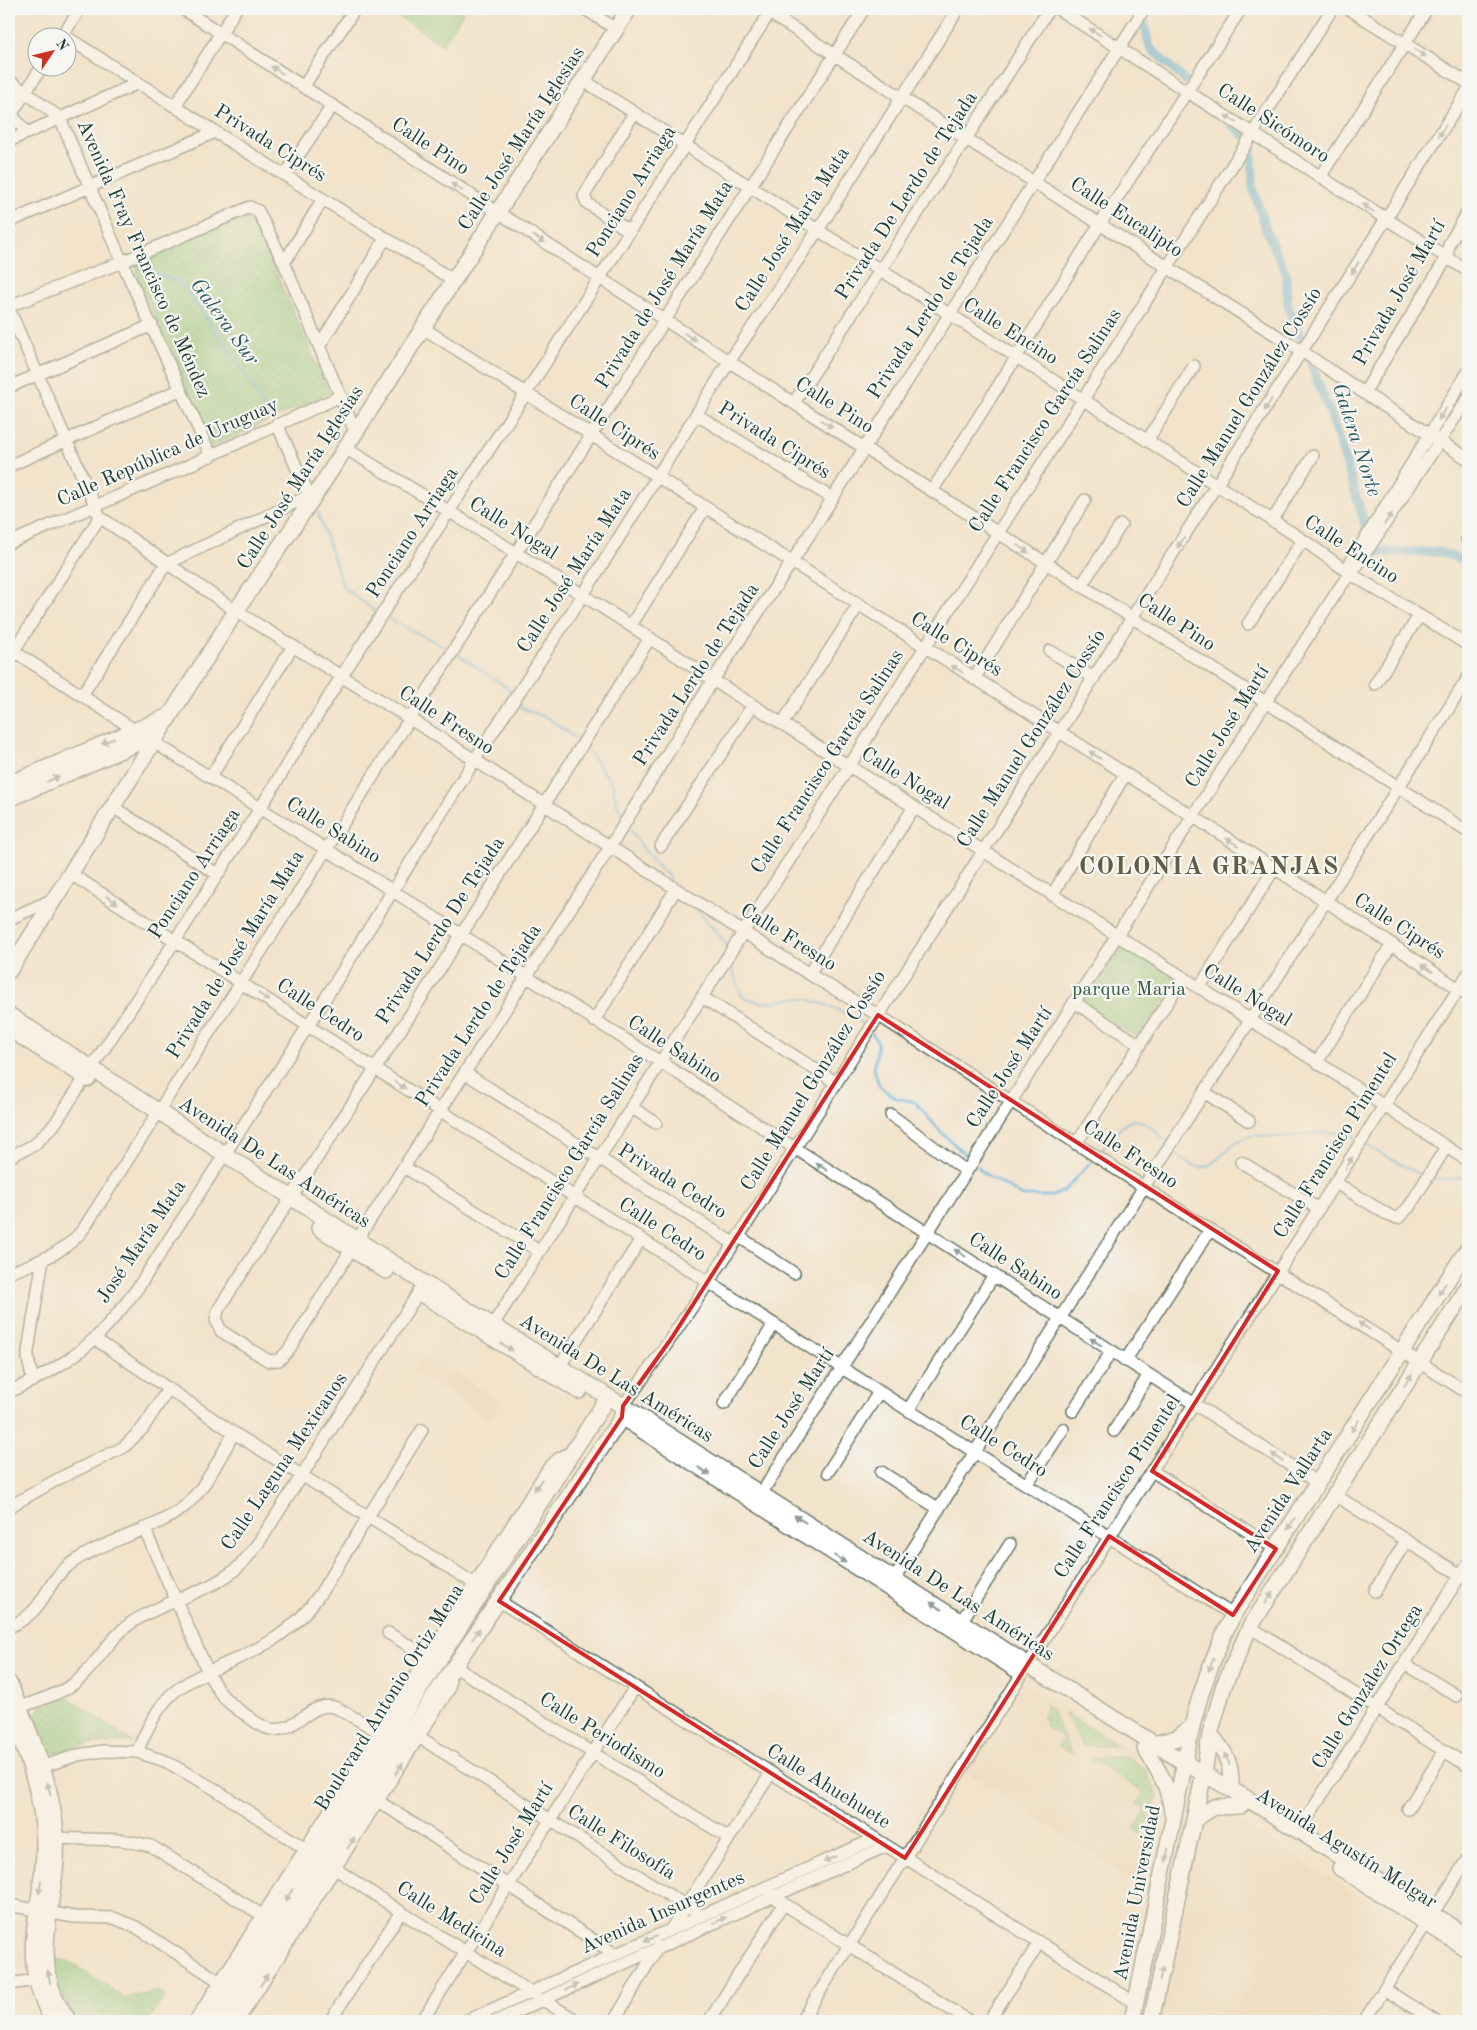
<svg xmlns="http://www.w3.org/2000/svg" width="1477" height="2030" viewBox="0 0 1477 2030" font-family="'Old Standard TT',serif">
<defs>
<pattern id="park-dots" width="8" height="8" patternUnits="userSpaceOnUse" patternTransform="scale(1.25)"><rect width="8" height="8" fill="#89cc85"/><path d="M2 2h.1M6 6h.1" fill="none" stroke="#6fa76e" stroke-width="1.8" stroke-linecap="round"/></pattern>
</defs>
<rect width="100%" height="100%" fill="#f6f6f2"/>
<filter id="ink" filterUnits="userSpaceOnUse"><feTurbulence type="fractalNoise" baseFrequency=".02" numOctaves="2"/><feDisplacementMap in="SourceGraphic" scale="10" xChannelSelector="R" yChannelSelector="G"/><feConvolveMatrix kernelMatrix="1 2 1 2 8 2 1 2 1" color-interpolation-filters="sRGB"/></filter>
<filter id="wash" filterUnits="userSpaceOnUse"><feTurbulence type="fractalNoise" baseFrequency=".0096" numOctaves="4" result="noise"/><feDisplacementMap in="SourceGraphic" scale="20" xChannelSelector="R" yChannelSelector="G"/><feGaussianBlur stdDeviation="1.12" result="paint"/><feColorMatrix in="noise" values="0 0 0 0 0 0 0 0 0 0 0 0 0 0 0 0 0 1.4 0 .05"/><feComposite in="paint" operator="in"/></filter>
<g filter="url(#wash)">
<rect width="100%" height="100%" fill="#f2e3cb"/>
<path fill="#edd7bb" d="M444,1324L461,1334L442,1364L501,1401L490,1420L414,1371Z
M1023,1682L1135,1754L1144,1763L1163,1801L1166,1818L1150,1891L965,1772Z
M1212,1813H1227L1411,1928L1356,2021H1229L1213,2010L1206,2021H1164L1158,2017L1199,1826Z
M542,2006L566,2021H517L520,2016Z"/>
<path fill="#89cc85" stroke="#54845c" d="M387,9H457L463,13L443,45Z"/>
<path fill="url(#park-dots)" stroke="#54845c" d="M249,211L329,393L211,447L136,274L143,255Z
M1117,941L1178,979L1139,1039L1080,1001Z
M68,1697L133,1742C118,1743 98,1742 84,1745C73,1748 59,1757 49,1751L35,1714L41,1707Z
M1046,1705L1051,1709L1072,1754L1058,1746L1063,1737L1045,1726L1047,1722L1043,1719Z
M1064,1712L1118,1746H1083Z
M1128,1757L1145,1769L1158,1797L1148,1815L1150,1818L1140,1835L1134,1828L1146,1810L1137,1804L1144,1793L1094,1761L1093,1763L1089,1761L1090,1758Z
M54,1958L72,1963L124,1998L160,1991L165,1996L148,2021H79C65,2004 53,1981 54,1958Z"/>
<g fill="none" stroke-linecap="round" stroke-linejoin="round">
<path stroke="#5db1d9" stroke-width="2.5" d="M133,264L181,283L242,369L270,420
M318,513L343,587L376,612
M387,618L447,648
M459,655L505,686L511,693
M519,705L521,708L548,718L578,740
M588,750L613,785L617,804L624,818
M627,825L646,852L671,879
M696,908L727,945
M730,963L742,996C750,999 759,1003 768,1003C779,1002 788,997 799,998C815,999 853,1015 865,1026
M872,1033L878,1043L874,1069L879,1086L896,1098L915,1102L940,1131L967,1156
M1367,1146L1421,1175
M1101,1151C1127,1121 1132,1105 1165,1141
M1174,1152C1181,1159 1193,1168 1204,1167C1217,1164 1227,1147 1238,1141C1258,1130 1267,1139 1287,1137C1311,1135 1332,1127 1355,1139
M978,1167L983,1173L1023,1196H1053L1064,1191L1092,1161
M1434,1179H1453L1468,1176"/>
<path stroke="#5db1d9" stroke-width="9" d="M1142,16L1150,48L1186,81
M1231,124L1244,136
M1252,147L1253,188L1266,230L1286,274L1288,307L1303,345
M1311,364L1332,418L1366,528
M1375,547L1378,552H1440L1468,562"/>
</g>
</g>
<g filter="url(#ink)">
<g fill="none" stroke-linecap="round" stroke-linejoin="round">
<defs>
<path id="minor" d="M183,9C387,140 590,273 795,404C1019,547 1245,687 1468,832
M585,9L616,29
M763,9L1167,267L1303,352L1364,393L1468,459
M1058,9L1468,271
M1349,9L1468,83
M61,38L80,9
M68,38L215,132L453,280
M9,80L60,118L122,262L211,456
M583,80L1303,540L1351,574L1468,645
M303,87L355,9
M175,106L236,9
M11,114L27,133
M9,118L41,68
M9,141L138,83
M285,175L332,106
M1320,177L1427,9
M9,222L215,132
M629,231L587,203L584,196L634,113
M284,263L323,199
M9,306L122,262L250,207L258,211L284,263L355,431
M9,309L100,517L236,611L409,718L809,974L878,1015L1210,1230L1468,1393
M423,328L1326,901L1468,995
M320,345L385,239
M9,387L152,325
M1364,393L1447,257L1449,244L1468,212
M794,403C879,271 966,141 1049,9
M697,415L832,498
M277,424L309,495
M1147,441L1194,366
M345,448C469,523 593,599 713,680L1317,1062L1468,1161
M9,466L179,390
M932,491L1100,224L1241,9
M1272,521L1313,456
M1467,540L1468,538
M9,543L181,469L341,396
M1349,565L1468,372
M1081,586L1121,525
M1248,624L1303,540
M631,625L705,508
M650,638L416,1006L218,1310L216,1320L221,1331L269,1361L279,1360L288,1351L357,1240L610,847L713,680L792,562L1144,9
M9,648L147,738L393,891L1318,1483
M1050,651L1094,678
M9,658L100,517
M974,679L1085,500
M1375,684L1419,616
M82,695L166,564L317,492
M782,724L858,606
M211,776L293,646
M113,807L217,874
M661,846L753,705
M71,874L908,1410L1233,1615
M1052,895L1125,775
M9,919L54,899
M809,974L914,807
M1199,988L1274,869
M702,997L835,1082
M1074,1002L1140,1045
M594,1021L676,889
M1317,1062L1392,944
M465,1073L733,1243
M1204,1092L1249,1121
M631,1107L656,1123
M891,1115L966,1171
M1076,1144L1183,978
M9,1157L34,1145L54,1125L175,941L261,807L341,677L526,393L772,9
M1241,1162L1319,1209
M404,1167L539,1251
M1336,1183L1390,1216L1398,1218L1409,1207L1446,1147
M738,1236L794,1273
M9,1273C37,1262 66,1253 84,1228L864,9
M489,1331L1332,9
M95,1339L234,1433L480,1587
M1125,1361L1210,1230
M556,1372L641,1239
M33,1381L28,1359V1351L43,1259
M9,1392C39,1378 70,1362 94,1339C110,1324 124,1306 137,1289L308,1026L474,761L583,595L729,362L818,230L958,9
M724,1404L774,1324
M623,1406C729,1260 821,1104 919,952C1103,665 1285,377 1468,90
M908,1410L994,1275
M1073,1411L1111,1352
M1114,1431L1148,1376
M1152,1471L1276,1549
M828,1472L879,1392
M881,1472L939,1509
M1027,1484L1063,1429
M761,1494L1265,703L1340,587L1357,566L1468,398
M1335,1495L1468,1580
M9,1507L58,1479L124,1447L143,1428L168,1389
M144,1528L208,1672C218,1693 226,1702 246,1715C253,1720 261,1727 270,1729C295,1735 311,1698 337,1708L385,1735
M894,1579L1468,678
M1375,1591L1406,1541
M499,1601L1137,2004
M961,1622L1010,1544
M9,1627C47,1611 42,1586 69,1565C103,1539 152,1533 185,1506C206,1487 220,1457 234,1433
M1250,1627L1468,1766
M388,1633L428,1657
M1405,1664L1457,1696
M454,1666L729,1838
M13,1710C34,1701 58,1696 76,1682C97,1665 108,1639 131,1623C163,1601 206,1594 236,1569C248,1559 256,1546 265,1533L422,1287
M419,1737L702,1916
M137,1752C146,1732 154,1712 170,1696C184,1682 204,1674 223,1665C264,1647 294,1632 320,1594L422,1430
M35,1769L78,1755L103,1751L137,1752L165,1761L213,1788L401,1912L577,2021
M378,1801L615,1954
M1408,1809L1444,1751
M1299,1831L1468,1563
M50,1838L122,1840L151,1846L262,1915
M770,1895L969,2021
M9,1905L74,1917L114,1918L136,1927L219,1981
M671,1929L771,1773
M9,1984L36,1980
M1384,1989L1435,2021
M195,2021L548,1469L558,1459L571,1452
M238,2021L449,1689L450,1683L449,1675
M330,2021L401,1912
M422,2021L635,1687
M466,2021L874,1839
M496,2021L886,1846
M614,2021L658,1947
M709,2021L784,1903
M801,2021L1468,974
M989,2021L1039,1943
M1364,2021L1468,1858"/>
<path id="major" d="M9,784L169,716
M9,799L158,734
M9,971L236,611L317,492L629,9
M9,1015L424,1283L623,1406L1027,1664L1185,1763L1246,1798L1468,1937
M9,1029L88,1079
M319,1228L386,1271
M420,1293L579,1391
M629,1422L1020,1672
M9,1683C30,1733 52,1781 56,1835C60,1886 36,1937 51,1987C55,2000 62,2011 69,2021
M9,1712C29,1757 45,1801 44,1851C42,1917 16,1956 53,2021
M1210,1734C1226,1752 1232,1764 1231,1788
M1154,1744L1177,1738L1192,1727
M1145,1749C1158,1769 1169,1787 1172,1812
M1194,1820L1214,1807L1241,1806
M1340,1868L1468,1950
M209,2021L389,1737L608,1397
M225,2021L400,1747L622,1417L623,1406
M1132,2021L1192,1727C1201,1687 1215,1652 1233,1615L1468,1248
M1151,2021L1204,1773L1210,1734L1224,1685L1250,1627L1468,1287"/>
</defs>
<use href="#minor" stroke="#697769" stroke-width="14"/>
<use href="#major" stroke="#697769" stroke-width="18"/>
<use href="#minor" stroke="#fff" stroke-width="11"/>
<use href="#major" stroke="#fff" stroke-width="15"/>
</g>
<defs><path id="oneway-solid" d="M-6-.8H1V-3.2L6.5 0L1 3.2V.8H-6Z" transform="scale(1.25)"/></defs>
<g fill="#8f9e9a">
<use href="#oneway-solid" transform="translate(1095 32) rotate(-148)"/>
<use href="#oneway-solid" transform="translate(1420 53) rotate(32)"/>
<use href="#oneway-solid" transform="translate(277 70) rotate(-147)"/>
<use href="#oneway-solid" transform="translate(1231 119) rotate(-148)"/>
<use href="#oneway-solid" transform="translate(1442 131) rotate(122)"/>
<use href="#oneway-solid" transform="translate(457 187) rotate(-147)"/>
<use href="#oneway-solid" transform="translate(1368 208) rotate(-147)"/>
<use href="#oneway-solid" transform="translate(539 239) rotate(32)"/>
<use href="#oneway-solid" transform="translate(1355 268) rotate(122)"/>
<use href="#oneway-solid" transform="translate(690 337) rotate(33)"/>
<use href="#oneway-solid" transform="translate(1268 405) rotate(122)"/>
<use href="#oneway-solid" transform="translate(1442 414) rotate(122)"/>
<use href="#oneway-solid" transform="translate(827 424) rotate(32)"/>
<use href="#oneway-solid" transform="translate(1388 519) rotate(-56)"/>
<use href="#oneway-solid" transform="translate(1181 542) rotate(123)"/>
<use href="#oneway-solid" transform="translate(1023 549) rotate(33)"/>
<use href="#oneway-solid" transform="translate(957 669) rotate(-148)"/>
<use href="#oneway-solid" transform="translate(108 741) rotate(157)"/>
<use href="#oneway-solid" transform="translate(1095 755) rotate(-147)"/>
<use href="#oneway-solid" transform="translate(53 779) rotate(-24)"/>
<use href="#oneway-solid" transform="translate(1232 842) rotate(-147)"/>
<use href="#oneway-solid" transform="translate(112 900) rotate(33)"/>
<use href="#oneway-solid" transform="translate(1427 968) rotate(-146)"/>
<use href="#oneway-solid" transform="translate(264 997) rotate(33)"/>
<use href="#oneway-solid" transform="translate(970 1074) rotate(-147)"/>
<use href="#oneway-solid" transform="translate(400 1085) rotate(33)"/>
<use href="#oneway-solid" transform="translate(1349 1163) rotate(-59)"/>
<use href="#oneway-solid" transform="translate(822 1167) rotate(-147)"/>
<use href="#oneway-solid" transform="translate(960 1253) rotate(-148)"/>
<use href="#oneway-solid" transform="translate(1442 1289) rotate(123)"/>
<use href="#oneway-solid" transform="translate(1251 1314) rotate(-57)"/>
<use href="#oneway-solid" transform="translate(1364 1326) rotate(-147)"/>
<use href="#oneway-solid" transform="translate(1096 1342) rotate(-146)"/>
<use href="#oneway-solid" transform="translate(507 1347) rotate(31)"/>
<use href="#oneway-solid" transform="translate(1408 1380) rotate(-58)"/>
<use href="#oneway-solid" transform="translate(1355 1426) rotate(123)"/>
<use href="#oneway-solid" transform="translate(1164 1451) rotate(-58)"/>
<use href="#oneway-solid" transform="translate(1277 1457) rotate(-147)"/>
<use href="#oneway-solid" transform="translate(704 1471) rotate(33)"/>
<use href="#oneway-solid" transform="translate(538 1485) rotate(123)"/>
<use href="#oneway-solid" transform="translate(800 1519) rotate(-147)"/>
<use href="#oneway-solid" transform="translate(1291 1524) rotate(122)"/>
<use href="#oneway-solid" transform="translate(840 1559) rotate(33)"/>
<use href="#oneway-solid" transform="translate(1269 1598) rotate(-57)"/>
<use href="#oneway-solid" transform="translate(936 1606) rotate(-147)"/>
<use href="#oneway-solid" transform="translate(1057 1617) rotate(-57)"/>
<use href="#oneway-solid" transform="translate(476 1634) rotate(-56)"/>
<use href="#oneway-solid" transform="translate(1211 1665) rotate(111)"/>
<use href="#oneway-solid" transform="translate(1227 1759) rotate(-114)"/>
<use href="#oneway-solid" transform="translate(399 1769) rotate(-57)"/>
<use href="#oneway-solid" transform="translate(49 1789) rotate(-104)"/>
<use href="#oneway-solid" transform="translate(351 1843) rotate(-58)"/>
<use href="#oneway-solid" transform="translate(1167 1855) rotate(101)"/>
<use href="#oneway-solid" transform="translate(830 1859) rotate(156)"/>
<use href="#oneway-solid" transform="translate(40 1887) rotate(99)"/>
<use href="#oneway-solid" transform="translate(289 1895) rotate(122)"/>
<use href="#oneway-solid" transform="translate(720 1920) rotate(-24)"/>
<use href="#oneway-solid" transform="translate(650 1939) rotate(156)"/>
<use href="#oneway-solid" transform="translate(1161 1974) rotate(-78)"/>
<use href="#oneway-solid" transform="translate(49 1977) rotate(-101)"/>
<use href="#oneway-solid" transform="translate(264 1980) rotate(-58)"/>
<use href="#oneway-solid" transform="translate(572 1987) rotate(-24)"/>
</g>
</g>
<path d="M0 0H1477V2030H0ZM878,1015L1278,1271L1152,1471L1276,1549L1233,1615L1109,1536L905,1858L499,1601L622,1417L623,1406L671,1339Z" fill="#f2e3cb" fill-opacity=".55" fill-rule="evenodd"/>
<path fill="none" stroke="#d62828" stroke-width="4" stroke-linejoin="round" d="M878,1015L1278,1271L1152,1471L1276,1549L1233,1615L1109,1536L905,1858L499,1601L622,1417L623,1406L671,1339Z"/>
<g text-anchor="middle" dominant-baseline="central" stroke-width="4.5" stroke-linejoin="round" paint-order="stroke">
<g font-size="20" fill="#1f3d34" stroke="#f6f6f2">
<text transform="translate(1273 124) rotate(33)">Calle Sicómoro</text>
<text transform="translate(522 139) rotate(-57)">Calle José María Iglesias</text>
<text transform="translate(270 144) rotate(32)">Privada Ciprés</text>
<text transform="translate(430 147) rotate(33)">Calle Pino</text>
<text transform="translate(632 192) rotate(-58)">Ponciano Arriaga</text>
<text transform="translate(907 196) rotate(-57)">Privada De Lerdo de Tejada</text>
<text transform="translate(1126 218) rotate(33)">Calle Eucalipto</text>
<text transform="translate(793 230) rotate(-57)">Calle José María Mata</text>
<text transform="translate(143 259) rotate(66)">Avenida Fray Francisco de Méndez</text>
<text transform="translate(665 285) rotate(-58)">Privada de José María Mata</text>
<text transform="translate(1400 293) rotate(-60)">Privada José Martí</text>
<text transform="translate(931 308) rotate(-57)">Privada Lerdo de Tejada</text>
<text transform="translate(1010 332) rotate(32)">Calle Encino</text>
<text transform="translate(1250 398) rotate(-58)">Calle Manuel González Cossío</text>
<text transform="translate(834 406) rotate(32)">Calle Pino</text>
<text transform="translate(1046 421) rotate(-57)">Calle Francisco García Salinas</text>
<text transform="translate(614 428) rotate(33)">Calle Ciprés</text>
<text transform="translate(774 441) rotate(32)">Privada Ciprés</text>
<text transform="translate(168 453) rotate(-24)">Calle República de Uruguay</text>
<text transform="translate(301 478) rotate(-57)">Calle José María Iglesias</text>
<text transform="translate(513 529) rotate(32)">Calle Nogal</text>
<text transform="translate(413 533) rotate(-57)">Ponciano Arriaga</text>
<text transform="translate(1351 550) rotate(33)">Calle Encino</text>
<text transform="translate(575 571) rotate(-57)">Calle José María Mata</text>
<text transform="translate(1176 623) rotate(33)">Calle Pino</text>
<text transform="translate(956 645) rotate(32)">Calle Ciprés</text>
<text transform="translate(697 675) rotate(-57)">Privada Lerdo de Tejada</text>
<text transform="translate(446 721) rotate(33)">Calle Fresno</text>
<text transform="translate(1228 727) rotate(-58)">Calle José Martí</text>
<text transform="translate(1032 739) rotate(-57)">Calle Manuel González Cossío</text>
<text transform="translate(828 762) rotate(-57)">Calle Francisco García Salinas</text>
<text transform="translate(905 779) rotate(32)">Calle Nogal</text>
<text transform="translate(333 831) rotate(32)">Calle Sabino</text>
<text transform="translate(195 874) rotate(-57)">Ponciano Arriaga</text>
<text transform="translate(1399 927) rotate(33)">Calle Ciprés</text>
<text transform="translate(441 931) rotate(-57)">Privada Lerdo De Tejada</text>
<text transform="translate(788 938) rotate(32)">Calle Fresno</text>
<text transform="translate(236 955) rotate(-58)">Privada de José María Mata</text>
<text transform="translate(1247 996) rotate(32)">Calle Nogal</text>
<text transform="translate(320 1011) rotate(33)">Calle Cedro</text>
<text transform="translate(479 1016) rotate(-57)">Privada Lerdo de Tejada</text>
<text transform="translate(674 1050) rotate(33)">Calle Sabino</text>
<text transform="translate(1010 1068) rotate(-57)">Calle José Martí</text>
<text transform="translate(814 1081) rotate(-58)">Calle Manuel González Cossío</text>
<text transform="translate(1336 1146) rotate(-58)">Calle Francisco Pimentel</text>
<text transform="translate(1130 1155) rotate(33)">Calle Fresno</text>
<text transform="translate(274 1163) rotate(33)">Avenida De Las Américas</text>
<text transform="translate(570 1167) rotate(-58)">Calle Francisco García Salinas</text>
<text transform="translate(672 1182) rotate(32)">Privada Cedro</text>
<text transform="translate(662 1230) rotate(33)">Calle Cedro</text>
<text transform="translate(142 1242) rotate(-56)">José María Mata</text>
<text transform="translate(1015 1267) rotate(33)">Calle Sabino</text>
<text transform="translate(616 1379) rotate(32)">Avenida De Las Américas</text>
<text transform="translate(792 1409) rotate(-57)">Calle José Martí</text>
<text transform="translate(1003 1447) rotate(32)">Calle Cedro</text>
<text transform="translate(285 1462) rotate(-56)">Calle Laguna Mexicanos</text>
<text transform="translate(1118 1487) rotate(-57)">Calle Francisco Pimentel</text>
<text transform="translate(1289 1491) rotate(-57)">Avenida Vallarta</text>
<text transform="translate(958 1596) rotate(33)">Avenida De Las Américas</text>
<text transform="translate(1368 1687) rotate(-58)">Calle González Ortega</text>
<text transform="translate(390 1698) rotate(-58)">Boulevard Antonio Ortiz Mena</text>
<text transform="translate(602 1736) rotate(32)">Calle Periodismo</text>
<text transform="translate(828 1787) rotate(32)">Calle Ahuehuete</text>
<text transform="translate(621 1843) rotate(32)">Calle Filosofía</text>
<text transform="translate(512 1844) rotate(-58)">Calle José Martí</text>
<text transform="translate(1346 1849) rotate(32)">Avenida Agustín Melgar</text>
<text transform="translate(1138 1893) rotate(-79)">Avenida Universidad</text>
<text transform="translate(663 1913) rotate(-24)">Avenida Insurgentes</text>
<text transform="translate(451 1920) rotate(32)">Calle Medicina</text>
</g>
<g font-size="20" fill="#345a44" stroke="#f6f6f2">
<text x="1129" y="990">parque Maria</text>
</g>
<g font-size="21" font-style="italic" fill="#2e5a5d" stroke="#f6f6f2">
<text transform="translate(224 322) rotate(54)">Galera Sur</text>
<text transform="translate(1356 440) rotate(72)">Galera Norte</text>
</g>
<g font-size="25" font-weight="bold" letter-spacing="1" fill="#605c47" stroke="#f6f6f2">
<text x="1209" y="867">COLONIA GRANJAS</text>
</g>
</g>
<rect width="1477" height="2030" fill="none" stroke="#f6f6f2" stroke-width="30"/>
<g transform="translate(52 52) rotate(55)"><circle r="24" fill="#f6f6f2" stroke="#a0aca6"/>
<path d="M0-4L9 19L0 12L-9 19Z" fill="#c8321e"/>
<text y="-8" font-size="14" font-weight="bold" text-anchor="middle" fill="#1f3d34">N</text>
</g>
</svg>
